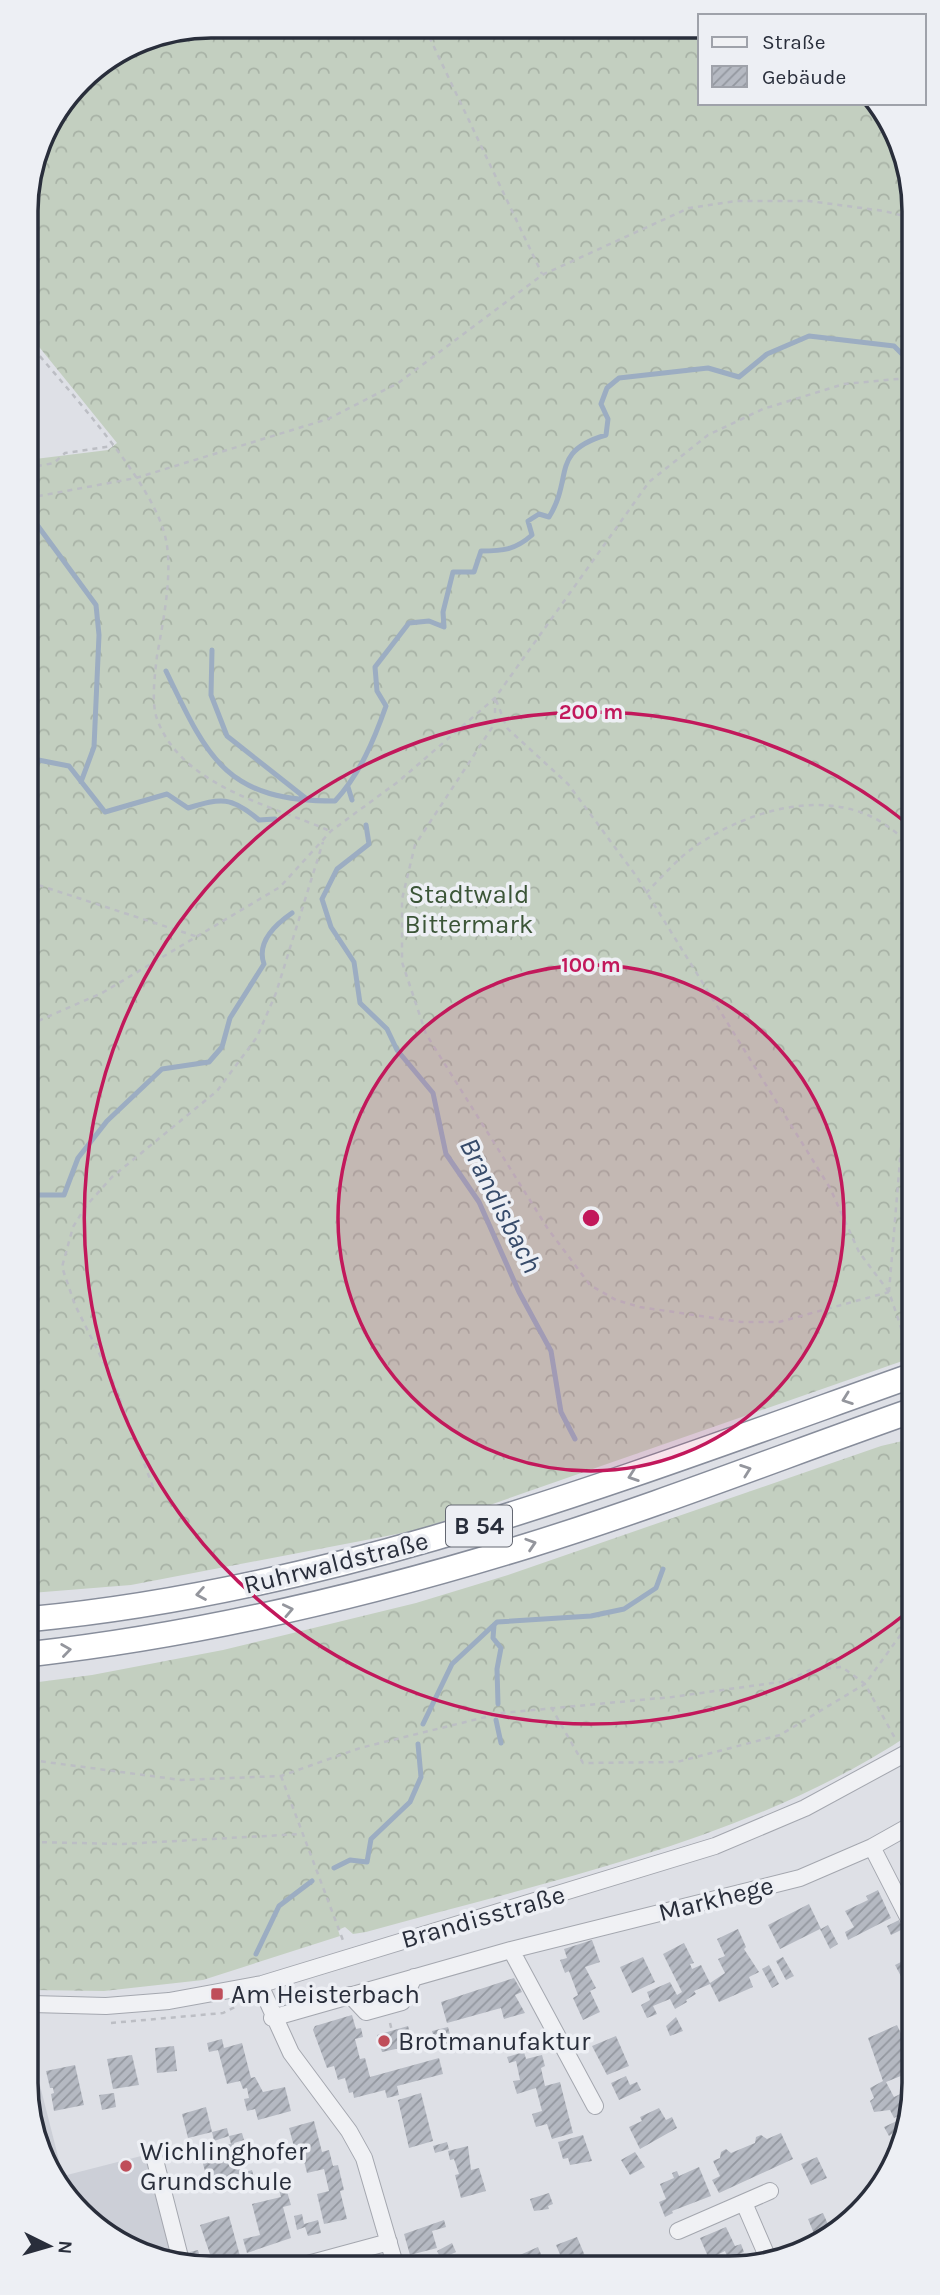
<svg xmlns="http://www.w3.org/2000/svg" width="940" height="2295" viewBox="0 0 940 2295" font-family="Karla,sans-serif">
<defs>
<pattern id="forest-crowns" width="20" height="18" patternUnits="userSpaceOnUse" patternTransform="scale(1.75)"><rect width="20" height="18" fill="#c3cfc0"/><path d="M2 6a3 3 0 1 1 6 0M12 15a3 3 0 1 1 6 0" fill="none" stroke="#a8b2a6"/></pattern>
<pattern id="building-hatch" width="6" height="6" patternUnits="userSpaceOnUse" patternTransform="scale(1.75)"><rect width="6" height="6" fill="#b5b9c2"/><path d="M-1 1l2-2M0 6l6-6M5 7l2-2" fill="none" stroke="#93979f"/></pattern>
</defs>
<rect width="100%" height="100%" fill="#dee0e6"/>
<path fill="#cccfd7" d="M32,2054L63,2176L145,2155L174,2265L89,2223L32,2131Z"/>
<path fill="url(#forest-crowns)" d="M211,26L700,29V103H870L908,164L911,1358L418,1530L131,1585L31,1593L27,460L108,450L117,443L27,332V199L45,129L89,72L141,40Z
M911,1439L912,1733C750,1841 551,1880 366,1932L353,1934L345,1927L338,1930L340,1936L203,1980L104,1991L32,1990L31,1683L92,1675L223,1650L416,1603L508,1575L881,1446Z"/>
<g fill="none" stroke-linecap="round" stroke-linejoin="round">
<path stroke="#9cadc2" stroke-width="5" d="M35,522L96,605L99,635L94,747L81,782
M212,650L211,695L227,736L308,800
M166,671C209,761 227,801 335,801C360,774 374,740 386,706L377,691L375,667L409,623L429,621L444,627L443,612L453,572H474L481,551C503,551 515,550 532,535L528,521L539,514L549,517C574,477 549,452 606,435L608,419L601,404L607,388L619,378L708,368L739,377L767,354L809,336L894,346L908,360
M28,758L69,766L105,812L167,794L188,808C221,798 231,796 259,820L275,819
M348,787L352,800
M366,825L369,844L337,869L322,899L331,927L354,962L360,1003L387,1029L397,1050L433,1093L446,1154L479,1202L519,1292L551,1351L561,1412L575,1439
M30,1195H64L78,1158L107,1121L162,1069L209,1062L222,1047L230,1018L264,964C256,942 276,924 292,913
M494,1625L493,1638L501,1648L497,1669L498,1704
M496,1720L501,1743
M423,1724L452,1664L497,1622L591,1616L624,1609L656,1588L663,1569
M334,1868L350,1860L367,1862L371,1839L410,1802L421,1777L418,1744
M256,1954L279,1906L312,1881"/>
</g>
<path fill="url(#building-hatch)" d="M913,1881V1902L905,1885Z
M878,1890L891,1918L848,1940L845,1932L854,1927L845,1911L868,1900L866,1896Z
M809,1904L821,1929L828,1925L838,1944L830,1949L820,1929L780,1949L768,1925Z
M899,1920L903,1929L891,1935L887,1926Z
M738,1929L746,1947L744,1949L759,1972L749,1977L753,1987L719,2002L710,1984L694,1991L696,1994L686,2000L687,2002L675,2009L670,1999L653,2006L657,2014L647,2018L641,2005L650,2000L647,1992L670,1982L677,1995L682,1992L663,1954L684,1943L694,1963L690,1964L692,1969L701,1965L710,1983L725,1973L718,1959L725,1956L717,1939Z
M592,1940L600,1962L585,1967L596,1988L590,1991L600,2012L583,2020L573,1998L578,1995L569,1971L565,1973L560,1960L567,1958L564,1949Z
M913,1956V1999L895,1965Z
M643,1957L655,1982L632,1993L620,1967Z
M783,1957L794,1976L786,1980L776,1961Z
M769,1965L779,1984L772,1988L762,1969Z
M514,1978L522,1992L515,1995L525,2013L504,2019L501,2008L447,2023L441,2002Z
M913,2010V2026L910,2028L904,2014Z
M352,2015L356,2029L361,2028L363,2037L355,2039L360,2059L365,2058L370,2077L439,2058L443,2074L397,2086L399,2095L387,2098L385,2090L354,2098L353,2092L349,2093L345,2078L338,2080L334,2066L327,2068L313,2030L315,2026Z
M676,2017L683,2031L670,2036L666,2026Z
M897,2025L913,2059V2071L886,2082L894,2097L911,2089L913,2096L909,2113L908,2111L894,2118L890,2110L874,2112L870,2101L874,2098L870,2088L883,2081L868,2038Z
M408,2026L414,2045L382,2052L377,2035Z
M448,2027L453,2045L437,2049L432,2031Z
M616,2036L629,2066L607,2075L592,2046Z
M222,2039L224,2048L242,2043L251,2078L255,2077L263,2092L285,2087L291,2111L258,2120L255,2109L247,2111L244,2099L249,2098L247,2088L243,2089L240,2081L227,2084L218,2050L209,2052L207,2043Z
M174,2046L177,2071L157,2073L155,2048Z
M524,2052L526,2059L542,2055L545,2066L541,2068L545,2086L560,2082L573,2133L552,2139L547,2124L536,2127L532,2114L542,2111L536,2088L517,2094L513,2081L520,2080L516,2061L509,2063L507,2057Z
M132,2055L139,2085L113,2089L107,2059Z
M75,2065L84,2105L54,2111L51,2094L54,2093L53,2088H50L46,2071Z
M626,2076L630,2085L637,2082L641,2090L619,2100L611,2083Z
M114,2093L116,2107L102,2110L99,2095Z
M421,2093L433,2141L409,2148L398,2100Z
M206,2107L212,2132L227,2128L229,2136L214,2141L212,2132L188,2138L182,2114Z
M659,2108L666,2120L672,2117L677,2128L640,2149L629,2127L642,2121L640,2117Z
M899,2120L902,2126L889,2136L884,2127Z
M314,2121L322,2152L329,2150L333,2166L338,2165L344,2190L340,2191L347,2219L324,2224L317,2194L329,2191L324,2169L307,2173L303,2157L297,2158L289,2128Z
M242,2133L244,2140L234,2143L242,2173L252,2170L254,2178L241,2182L239,2174L208,2182L200,2153L231,2144L229,2136Z
M781,2133L793,2159L719,2193L712,2180L720,2176L713,2161L720,2158L721,2152L726,2149L731,2153L755,2143L756,2137L761,2135L767,2139Z
M583,2135L592,2161L570,2165L568,2158L563,2159L558,2142Z
M447,2142L449,2149L435,2153L433,2146Z
M468,2146L471,2170L479,2168L486,2191L461,2198L455,2175L459,2174L454,2159L450,2160L448,2151Z
M635,2152L645,2167L630,2175L621,2160Z
M817,2157L827,2178L811,2185L801,2164Z
M699,2167L711,2196L672,2211L673,2213L665,2217L659,2202L666,2199L660,2184L674,2178L672,2173L677,2171L679,2176Z
M286,2188L291,2205L283,2207L291,2238L247,2253L243,2239L260,2235L252,2204L281,2197L279,2190Z
M549,2193L553,2204L548,2206L549,2209L534,2211L530,2199Z
M823,2213L830,2229L815,2236L808,2219Z
M302,2214L304,2224L318,2220L321,2233L308,2236L305,2227L297,2230L294,2216Z
M229,2216L240,2256L213,2263L200,2225Z
M444,2220L446,2227L432,2231L437,2248L410,2255L404,2234Z
M726,2227L735,2246L741,2244L744,2252L728,2259L725,2251L709,2259L700,2238Z
M577,2237L588,2263L564,2264L556,2245Z
M452,2243L456,2252L441,2259L437,2251Z
M538,2247L545,2264H516L513,2258Z
M198,2250L202,2265H193L190,2252Z"/>
<g fill="none" stroke-linecap="round" stroke-linejoin="round">
<defs>
<path id="minor" d="M872,1847L913,1927
M511,1950L595,2106
M260,1985L291,2053L349,2131L364,2158L395,2264
M350,1995L366,2012L402,2002L414,1977
M32,2004L106,2006L169,2001L262,1984L715,1846L805,1808L912,1750
M272,2018L511,1950L800,1878L872,1847L913,1824
M154,2156L182,2265
M744,2203L770,2263
M678,2231L770,2191
M304,2265L389,2242"/>
<path id="highway" d="M31,1619C337,1590 624,1478 911,1376
M31,1654C200,1635 365,1596 527,1546C656,1506 783,1456 911,1411"/>
</defs>
<use href="#minor" stroke="#a4a7af" stroke-width="18"/>
<use href="#highway" stroke="#878d9b" stroke-width="27"/>
<path stroke="#bcbec4" stroke-width="2.5" stroke-dasharray="5 5" stroke-linecap="butt" d="M425,28L542,274
M27,341C66,388 155,483 166,540C173,574 163,622 157,656C155,673 151,703 157,719C182,787 271,805 330,831
M27,468L54,463L65,453L113,446
M28,498L136,478L328,419L398,383L542,275L689,208L736,201H809L884,211L908,217
M495,698V723L415,845L402,899V962L426,1034L548,1229L590,1285L616,1300L640,1307L741,1322H779L889,1292
M496,700L507,728L568,784L637,877L830,1188L859,1252L889,1292L911,1357
M29,882L198,937
M646,893C661,878 676,860 693,848C741,814 813,790 870,816C884,822 897,834 910,843
M29,1025L102,993L280,887L331,831L399,781L495,698L649,482L708,435L763,409L844,384L908,378
M889,1292L910,1040
M153,1487L113,1381L75,1305L62,1267L73,1227L86,1206L112,1177L217,1091L257,1037L276,993L323,842
M551,1707L583,1763L677,1762L780,1735L865,1684L912,1619
M31,1760L181,1780L281,1776L360,1748L502,1713L672,1697L787,1681L810,1670L842,1667L865,1684L896,1740
M281,1776L344,1943
M912,1797V1804
M32,1842L122,1844L301,1834
M111,2023L223,2013L235,2007
M390,2023L392,2031"/>
<use href="#minor" stroke="#f0f1f4" stroke-width="16"/>
<use href="#highway" stroke="#fff" stroke-width="24"/>
</g>
<defs><path id="oneway-chevron" d="M-2-3.5L2.5 0L-2 3.5" fill="none" stroke-width="1.6" stroke-linecap="round" stroke-linejoin="round" transform="scale(1.75)"/></defs>
<g stroke="#94969d">
<use href="#oneway-chevron" transform="translate(847 1399) rotate(160)"/>
<use href="#oneway-chevron" transform="translate(746 1470) rotate(-20)"/>
<use href="#oneway-chevron" transform="translate(633 1476) rotate(161)"/>
<use href="#oneway-chevron" transform="translate(531 1544) rotate(-18)"/>
<use href="#oneway-chevron" transform="translate(201 1594) rotate(170)"/>
<use href="#oneway-chevron" transform="translate(288 1610) rotate(-12)"/>
<use href="#oneway-chevron" transform="translate(66 1650) rotate(-8)"/>
</g>
<circle cx="591" cy="1218" r="253" fill="#c2185b" fill-opacity=".12"/>
<g fill="none" stroke="#c2185b" stroke-width="3.5">
<circle cx="591" cy="1218" r="253"/>
<path d="M909 1611A506 506 0 1 1 909 825"/>
</g>
<g fill="#bf4e5a" stroke="#edeff4" stroke-width="2.5">
<rect x="210" y="1987" width="14" height="14" rx="3.5"/>
<circle cx="384" cy="2041" r="7"/>
<circle cx="126" cy="2166" r="7"/>
</g>
<g text-anchor="middle" dominant-baseline="central" stroke-width="7" stroke-linejoin="round" paint-order="stroke">
<rect fill="#edeff4" stroke="#646872" stroke-width="2" x="446" y="1505.5" width="66" height="41" rx="5"/>
<g font-size="24" font-weight="bold" fill="#292e3b">
<text x="479" y="1526">B 54</text>
</g>
<g font-size="26" fill="#3b5537" stroke="#edeff4">
<text x="469" y="894">Stadtwald<tspan x="469" dy="30">Bittermark</tspan></text>
</g>
<g font-size="26" fill="#292e3b" stroke="#edeff4">
<text transform="translate(336 1563) rotate(-14)">Ruhrwaldstraße</text>
<text transform="translate(716 1899) rotate(-14)">Markhege</text>
<text transform="translate(483 1917) rotate(-16)">Brandisstraße</text>
</g>
<g font-size="26" fill="#292e3b" stroke="#edeff4" text-anchor="start">
<text x="231" y="1994">Am Heisterbach</text>
<text x="398" y="2041">Brotmanufaktur</text>
<text x="140" y="2151">Wichlinghofer<tspan x="140" dy="30">Grundschule</tspan></text>
</g>
<g font-size="28" font-style="italic" fill="#374b6a" stroke="#edeff4">
<text transform="translate(501 1205) rotate(63)">Brandisbach</text>
</g>
</g>
<path d="M0 0H940V2295H0ZM211 38H729A173 173 0 0 1 902 211V2083A173 173 0 0 1 729 2256H211A173 173 0 0 1 38 2083V211A173 173 0 0 1 211 38Z" fill="#edeff4" fill-rule="evenodd"/>
<path fill="none" stroke="#292e3b" stroke-width="3.5" d="M211 38H729A173 173 0 0 1 902 211V2083A173 173 0 0 1 729 2256H211A173 173 0 0 1 38 2083V211A173 173 0 0 1 211 38Z"/>
<circle cx="591" cy="1218" r="10" fill="#c2185b" stroke="#edeff4" stroke-width="3.5"/>
<g font-size="21" text-anchor="middle" font-weight="bold" fill="#c2185b" stroke="#edeff4" stroke-width="7" stroke-linejoin="round" paint-order="stroke">
<text x="591" y="719">200 m</text>
<text x="591" y="972">100 m</text>
</g>
<rect x="698" y="14" width="228" height="91" fill="#edeff4" stroke="#9fa2aa" stroke-width="2"/>
<rect x="712" y="37" width="35" height="10" fill="#f0f1f4" stroke="#9fa2aa" stroke-width="2"/>
<text x="762" y="49" font-size="21" fill="#292e3b">Straße</text>
<rect x="712" y="66" width="35" height="21" fill="url(#building-hatch)" stroke="#9fa2aa" stroke-width="2"/>
<text x="762" y="84" font-size="21" fill="#292e3b">Gebäude</text>
<g transform="translate(49 2246) rotate(95)" stroke="#edeff4" stroke-width="5" paint-order="stroke">
<path d="M0-5L12 26L0 18L-12 26Z" fill="#292e3b"/>
<text y="-10" font-size="19" font-weight="bold" text-anchor="middle" fill="#292e3b">N</text>
</g>
</svg>
